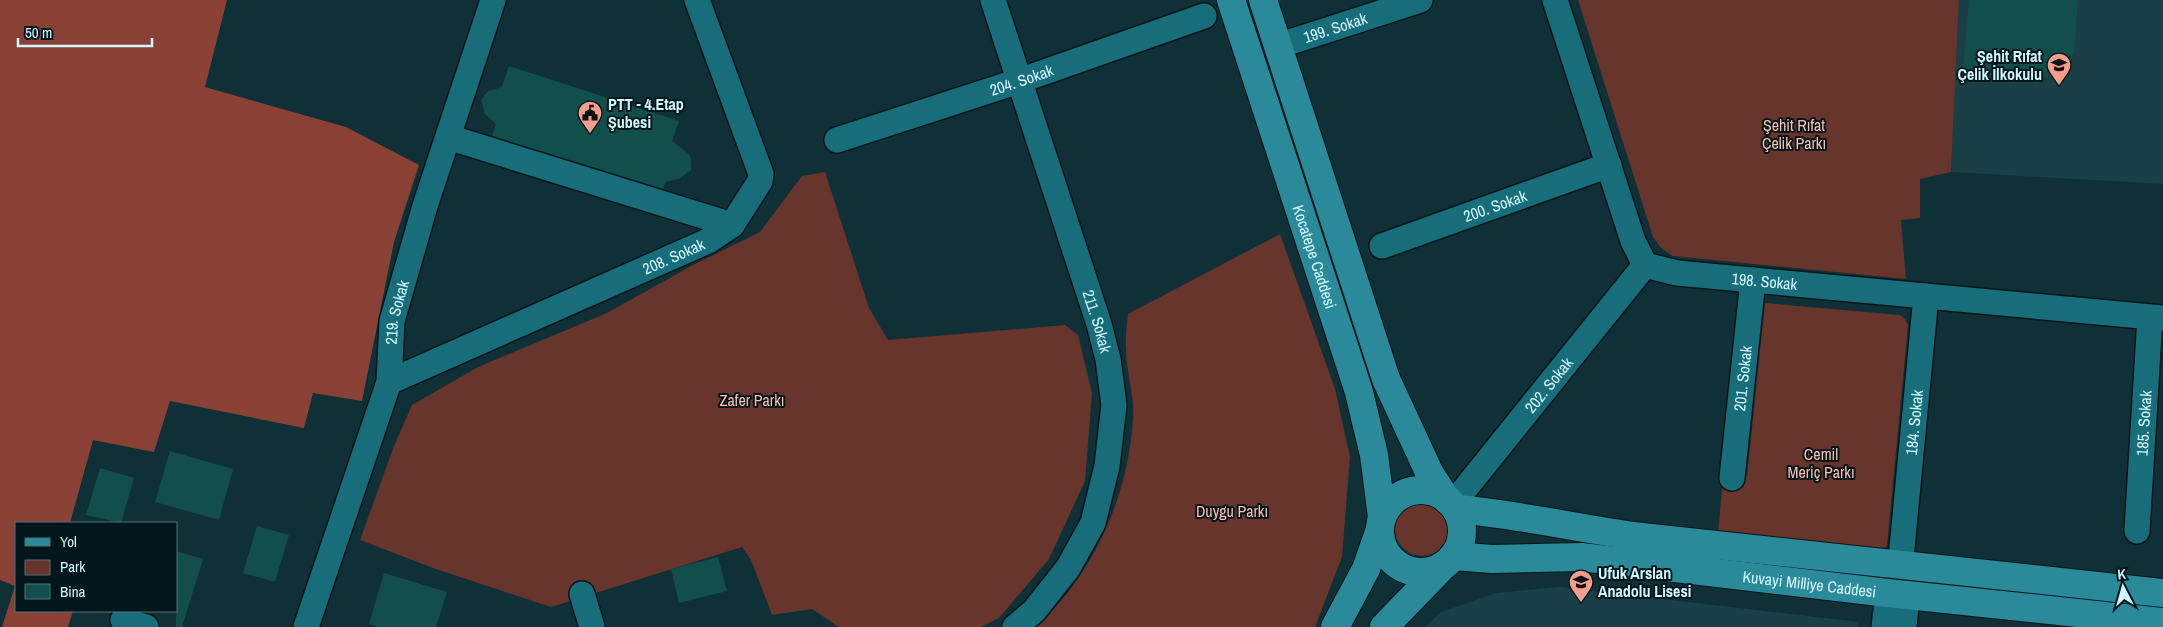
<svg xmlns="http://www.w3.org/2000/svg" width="2163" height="627" viewBox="0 0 2163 627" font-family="'Archivo Narrow',sans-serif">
<rect width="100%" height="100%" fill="#0f3037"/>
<path fill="#1a3f46" d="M 1959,0 L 2163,0 L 2163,184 L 1951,172 Z
M 1559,587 L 1859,622 L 1858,627 L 1425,627 L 1441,612 L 1496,593 Z"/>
<path fill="#67352b" d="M 1578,0 L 1959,0 L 1951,172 L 1920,179 L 1920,218 L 1901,220 L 1906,279 L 1673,256 L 1660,247 L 1653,237 Z
M 825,172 L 869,308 L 888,340 L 1065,325 L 1078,335 L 1092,393 L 1085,481 L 1049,559 L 999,618 L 981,627 L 839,627 L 812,609 L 772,615 L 751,560 L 742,547 L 551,607 L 436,569 L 360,540 L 394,446 L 412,405 L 478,367 L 607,313 L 693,265 L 760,232 L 802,176 Z
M 1280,234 L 1335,389 L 1350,457 L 1342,557 L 1315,627 L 1036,627 C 1093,575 1128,497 1133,420 C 1135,397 1126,372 1126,348 C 1125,337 1127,325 1128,314 Z
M 1765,303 L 1900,315 L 1905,319 L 1908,326 L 1887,545 L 1884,550 L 1877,552 L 1718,534 L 1722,489 L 1747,476 Z
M1395 529a27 27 0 1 1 54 0a27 27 0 1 1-54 0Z"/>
<path fill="#894135" d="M 0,0 L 227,0 L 205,87 L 346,127 L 419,165 L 394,242 L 362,401 L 313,393 L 304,428 L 170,401 L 154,452 L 93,440 L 70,523 L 16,523 L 16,611 L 73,611 L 68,627 L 2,627 L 15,586 L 0,580 Z"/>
<path fill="#124e4c" d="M 1969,0 L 2078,0 L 2074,55 L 2050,53 L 2048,77 L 1963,70 Z
M 509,66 L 679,121 L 672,141 L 689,154 L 691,160 L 691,170 L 679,179 L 666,182 L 663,189 L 492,136 L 496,124 L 485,114 L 481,100 L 488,91 L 502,87 Z
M 170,451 L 233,469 L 219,520 L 155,502 Z
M 100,468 L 134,478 L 121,523 L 86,515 Z
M 257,526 L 289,535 L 275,582 L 243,573 Z
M 176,551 L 203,559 L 182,627 L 176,627 Z
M 718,557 L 727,591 L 679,603 L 671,569 Z
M 384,573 L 447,592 L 436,627 L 378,627 L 369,624 Z"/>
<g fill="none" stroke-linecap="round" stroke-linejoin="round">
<defs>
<g id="minor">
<path id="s1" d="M 993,0 L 1099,324 L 1108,359 L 1114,405 L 1107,466 L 1093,523 L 1068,568 L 1034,611 L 1015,627"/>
<path id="s2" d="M 1555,0 L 1633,241 L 1645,265 L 1677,273 L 2163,318"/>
<path id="s3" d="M 1278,46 L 1420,0"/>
<path d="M 448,137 L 732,225"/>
<path id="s4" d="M 837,140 L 1019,81 L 1204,16"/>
<path id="s5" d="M 1382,246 L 1609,165"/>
<path id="s6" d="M 389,382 L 708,241 L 732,225 L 760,181 L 761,174 L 697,0"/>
<path id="s7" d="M 1732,478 L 1753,280"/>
<path id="s8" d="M 1452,505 L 1645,265"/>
<path id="s9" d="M 2137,531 L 2150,317"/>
<path id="s10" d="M 1902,548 L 1926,296"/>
<path d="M 582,594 L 592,627"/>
<path d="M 123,620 L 146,627"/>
<path id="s11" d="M 306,627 L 389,382 L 392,321 L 425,206 L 493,0"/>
<path d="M 1884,627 L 1888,593"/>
<path d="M 1904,627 L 1907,595"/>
</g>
<g id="major">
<path id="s12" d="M 1231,0 L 1359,392 L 1374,455 L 1382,517"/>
<path d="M 1263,0 L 1386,379 L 1429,472 L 1447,500"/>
<circle cx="1421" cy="531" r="41"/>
<path d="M 1456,509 C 1518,514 1579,529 1642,537 C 1815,557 1989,575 2163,593"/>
<path id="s13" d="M 1453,556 L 1492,559 L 1581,557 L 1888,593 L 2163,622"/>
<path d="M 1335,627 L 1366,569 L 1380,529"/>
<path d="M 1384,627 L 1443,566"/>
</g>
</defs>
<use href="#minor" stroke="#091619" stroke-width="28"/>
<use href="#major" stroke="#091619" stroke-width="30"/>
<use href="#minor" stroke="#186d7b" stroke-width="25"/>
<use href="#major" stroke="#2b8a9a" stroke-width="28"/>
</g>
<defs>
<symbol id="school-pin" viewBox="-11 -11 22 30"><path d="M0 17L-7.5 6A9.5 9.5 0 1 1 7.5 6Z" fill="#f49d8c" stroke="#02171b"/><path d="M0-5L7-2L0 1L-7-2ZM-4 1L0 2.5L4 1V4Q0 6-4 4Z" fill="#111"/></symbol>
<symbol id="civic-pin" viewBox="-11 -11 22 30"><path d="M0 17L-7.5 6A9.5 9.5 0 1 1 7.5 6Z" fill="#f49d8c" stroke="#02171b"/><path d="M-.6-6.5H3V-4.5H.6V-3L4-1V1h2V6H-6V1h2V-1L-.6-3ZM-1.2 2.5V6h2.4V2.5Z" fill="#111"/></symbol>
</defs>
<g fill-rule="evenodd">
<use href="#school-pin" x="2045" y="51" width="28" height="38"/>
<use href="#civic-pin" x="576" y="99" width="28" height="38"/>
<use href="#school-pin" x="1567" y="568" width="28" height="38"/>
</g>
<g text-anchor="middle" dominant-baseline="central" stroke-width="4" stroke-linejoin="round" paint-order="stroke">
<g font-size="16" fill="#d2f7ff" stroke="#02171b">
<text stroke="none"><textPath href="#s3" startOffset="60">199. Sokak</textPath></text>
<text stroke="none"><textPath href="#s4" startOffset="194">204. Sokak</textPath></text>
<text stroke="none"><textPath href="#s5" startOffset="120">200. Sokak</textPath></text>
<text stroke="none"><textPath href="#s6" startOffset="311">208. Sokak</textPath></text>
<text stroke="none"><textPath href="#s12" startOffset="270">Kocatepe Caddesi</textPath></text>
<text stroke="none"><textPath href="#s2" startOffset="401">198. Sokak</textPath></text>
<text stroke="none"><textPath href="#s11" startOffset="329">219. Sokak</textPath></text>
<text stroke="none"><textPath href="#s1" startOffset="338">211. Sokak</textPath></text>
<text stroke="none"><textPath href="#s7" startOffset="100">201. Sokak</textPath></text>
<text stroke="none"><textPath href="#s8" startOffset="154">202. Sokak</textPath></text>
<text stroke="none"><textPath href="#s10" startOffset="126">184. Sokak</textPath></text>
<text stroke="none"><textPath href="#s9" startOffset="108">185. Sokak</textPath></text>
<text stroke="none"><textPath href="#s13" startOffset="358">Kuvayi Milliye Caddesi</textPath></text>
</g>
<g font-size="16" font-weight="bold" fill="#d2f7ff" stroke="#02171b" text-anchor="start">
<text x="2042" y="56" text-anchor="end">Şehit Rıfat<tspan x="2042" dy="18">Çelik İlkokulu</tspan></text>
<text x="608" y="104">PTT - 4.Etap<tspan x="608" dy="18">Şubesi</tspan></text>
<text x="1598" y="573">Ufuk Arslan<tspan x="1598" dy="18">Anadolu Lisesi</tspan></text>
</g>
<g font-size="16" fill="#febdb0" stroke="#02171b">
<text x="1794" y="125">Şehit Rıfat<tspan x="1794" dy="18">Çelik Parkı</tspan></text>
<text x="752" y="400">Zafer Parkı</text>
<text x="1821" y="454">Cemil<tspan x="1821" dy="18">Meriç Parkı</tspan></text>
<text x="1232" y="511">Duygu Parkı</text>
</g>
</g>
<rect x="15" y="522" width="162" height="90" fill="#02171b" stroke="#557176"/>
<rect x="25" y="538" width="25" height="8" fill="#2b8a9a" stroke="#557176"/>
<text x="60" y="547" font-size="15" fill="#d2f7ff">Yol</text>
<rect x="25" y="560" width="25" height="15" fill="#67352b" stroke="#557176"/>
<text x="60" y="572" font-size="15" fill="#d2f7ff">Park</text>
<rect x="25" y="584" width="25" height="15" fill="#124e4c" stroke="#557176"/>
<text x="60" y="597" font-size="15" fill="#d2f7ff">Bina</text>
<g transform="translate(2123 587) rotate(354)" stroke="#02171b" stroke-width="4" paint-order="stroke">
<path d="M0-4L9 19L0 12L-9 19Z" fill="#d2f7ff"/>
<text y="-8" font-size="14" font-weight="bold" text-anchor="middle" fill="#d2f7ff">K</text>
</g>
<path d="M18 38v8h134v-8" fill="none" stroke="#d2f7ff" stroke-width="2.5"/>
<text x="25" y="38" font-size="15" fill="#d2f7ff" stroke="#02171b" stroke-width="4" paint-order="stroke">50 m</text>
</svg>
